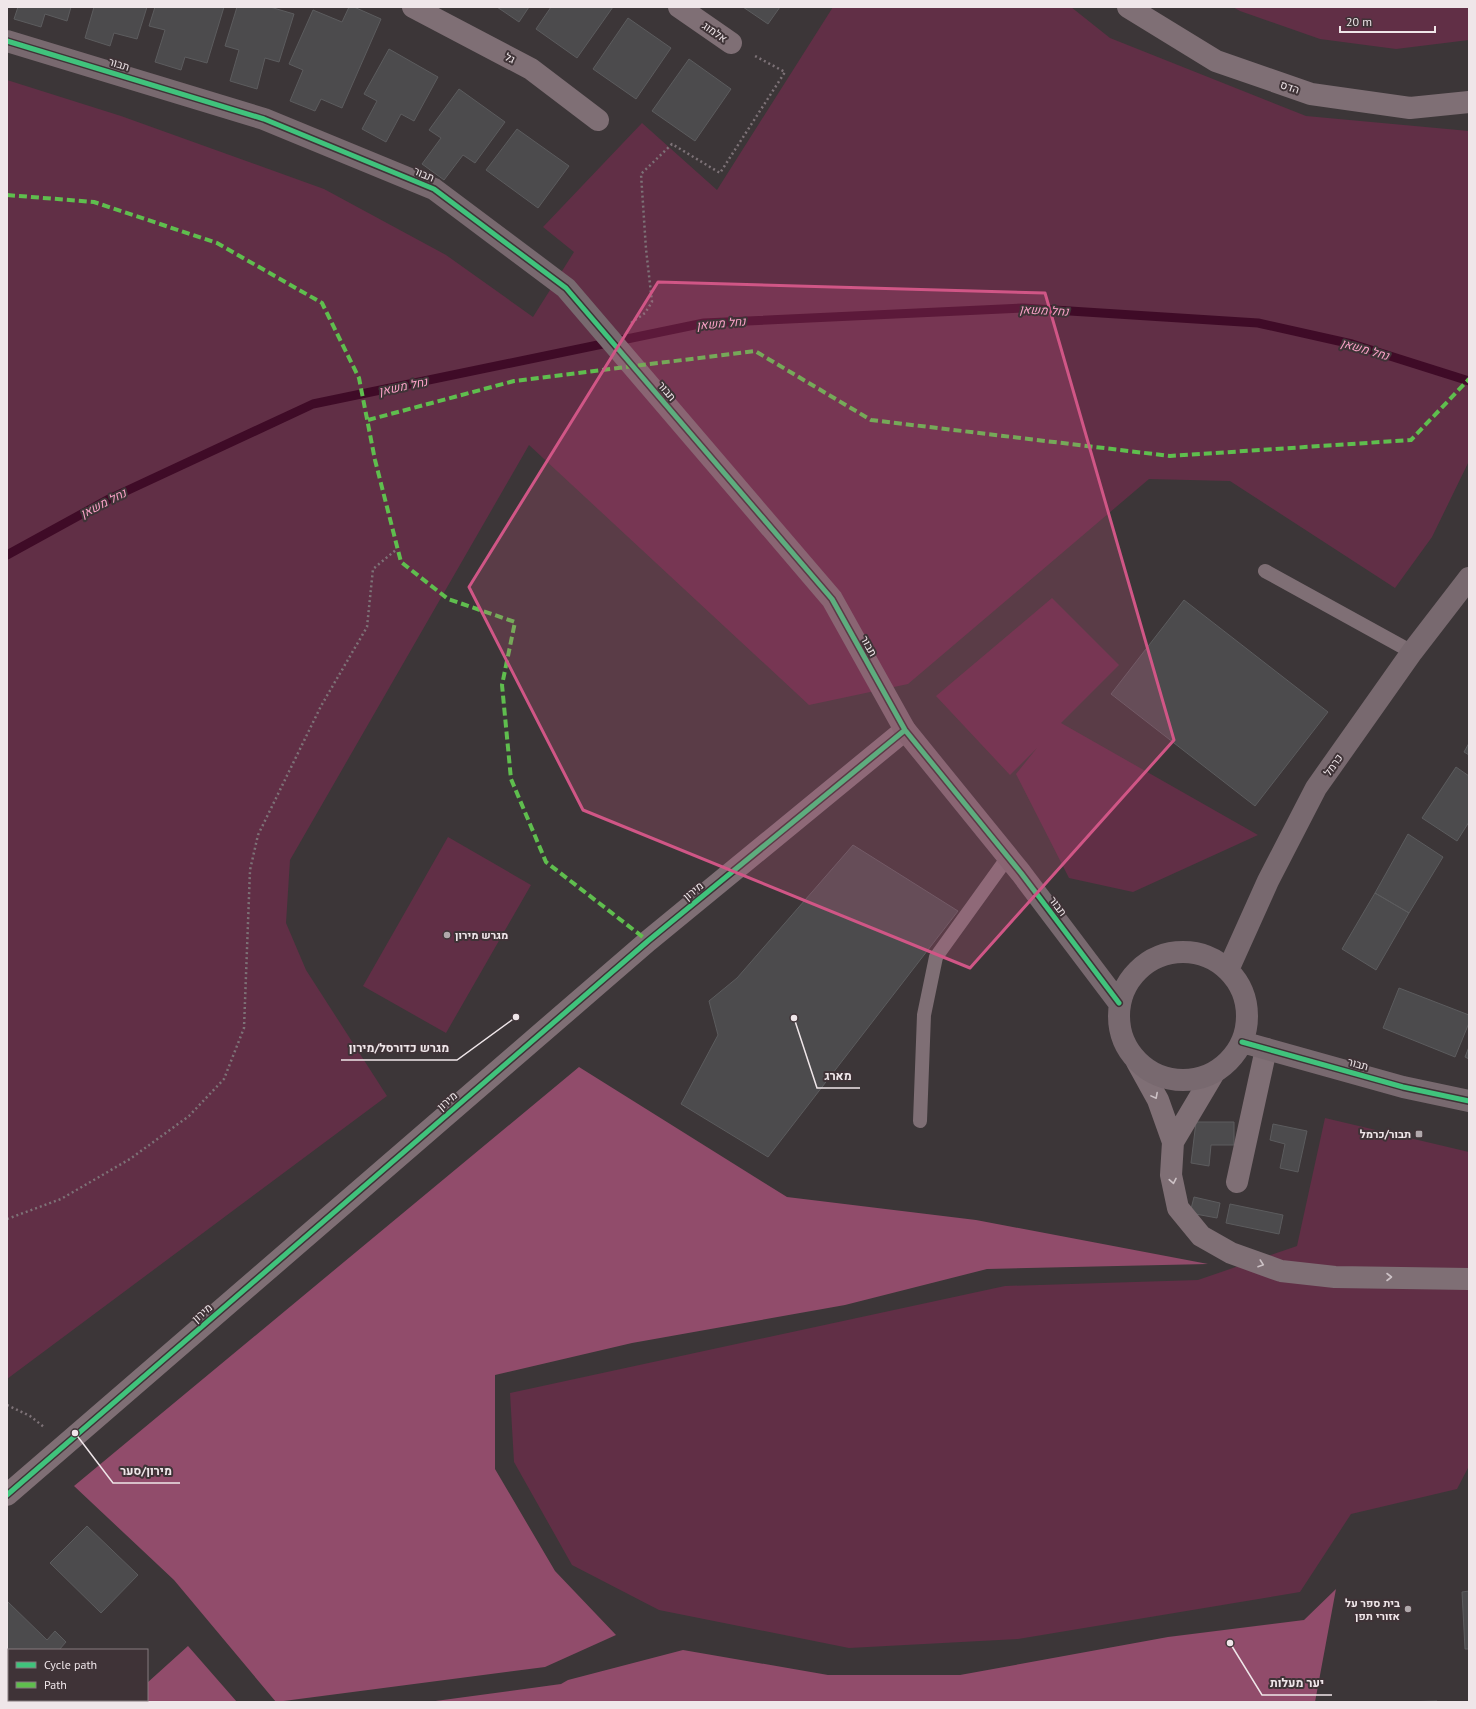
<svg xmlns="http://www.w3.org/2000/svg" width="1476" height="1709" viewBox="0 0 1476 1709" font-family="'PT Sans',Heebo,sans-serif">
<rect width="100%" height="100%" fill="#3c3638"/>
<path fill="#612f46" d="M 833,7 L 1071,7 L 1110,38 L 1306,116 L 1469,131 L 1469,461 L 1432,537 L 1395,588 L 1230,481 L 1149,479 L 908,684 L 809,705 L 529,445 L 290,860 L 286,923 L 306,970 L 387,1096 L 7,1379 L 7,80 L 121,116 L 324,189 L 446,255 L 533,317 L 574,252 L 543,227 L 642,123 L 717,190 Z
M 1233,7 L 1469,7 L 1469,40 L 1396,49 L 1320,39 L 1240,11 Z
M 1052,598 L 1119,665 L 1061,723 L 1258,835 L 1133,892 L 1069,878 L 1016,774 L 1037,748 L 1010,775 L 936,696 Z
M 448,837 L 531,885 L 446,1033 L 363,986 Z
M 1325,1118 L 1469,1152 L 1469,1466 L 1457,1489 L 1351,1514 L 1300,1592 L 1018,1639 L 849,1648 L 659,1610 L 572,1565 L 514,1462 L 510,1393 L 1005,1286 L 1198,1280 L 1297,1246 Z"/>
<path fill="#914c6b" d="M 579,1067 L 787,1197 L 976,1220 L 1208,1264 L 987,1269 L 845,1305 L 632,1343 L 495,1375 L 495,1469 L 555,1571 L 616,1635 L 545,1667 L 276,1702 L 174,1580 L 74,1486 Z
M 1336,1589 L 1315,1702 L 428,1702 L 561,1684 L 568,1680 L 683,1650 L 828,1675 L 960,1675 L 1168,1637 L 1304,1620 Z
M 188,1646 L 237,1702 L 126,1702 L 128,1700 L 147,1700 L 147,1683 Z"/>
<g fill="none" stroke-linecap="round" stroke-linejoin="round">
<path stroke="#3f0b27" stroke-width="9" d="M 7,555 L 109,499 L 313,404 L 704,323 L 1023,308 L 1258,323 L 1352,344 L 1469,381"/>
</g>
<path fill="#4c4b4d" stroke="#5c5c5e" d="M 18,7 L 71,7 L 67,21 L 45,14 L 41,27 L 14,19 Z
M 94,7 L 147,7 L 137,39 L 114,33 L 110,46 L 85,38 Z
M 155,7 L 224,7 L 207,63 L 185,57 L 181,70 L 155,62 L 165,30 L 149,26 Z
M 237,7 L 270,7 L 294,14 L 279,62 L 265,58 L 257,89 L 230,81 L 239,50 L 225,46 Z
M 349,7 L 354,7 L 381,19 L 342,108 L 321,99 L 315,111 L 290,101 L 303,70 L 289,64 L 313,10 L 342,22 Z
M 497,7 L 529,7 L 519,22 Z
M 551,7 L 613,7 L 577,58 L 536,29 Z
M 743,7 L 780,7 L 768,24 Z
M 628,18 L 671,48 L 636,99 L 593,69 Z
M 389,49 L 438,77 L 414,121 L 401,114 L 386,142 L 362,129 L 377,101 L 364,94 Z
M 689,59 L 731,89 L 695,141 L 652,111 Z
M 459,89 L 505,122 L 475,163 L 463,155 L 444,180 L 422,164 L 441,138 L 429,130 Z
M 517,129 L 569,166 L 538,208 L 486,170 Z
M 1184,600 L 1328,712 L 1255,806 L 1111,694 Z
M 1469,743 L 1469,755 L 1464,752 Z
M 1456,767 L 1469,776 L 1469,822 L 1457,841 L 1422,818 Z
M 1408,834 L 1443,857 L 1409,913 L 1375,893 Z
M 853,845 L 958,911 L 768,1157 L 681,1104 L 718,1035 L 709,1001 L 737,978 Z
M 1375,893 L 1409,913 L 1376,970 L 1342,949 Z
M 1399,988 L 1469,1015 L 1469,1023 L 1455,1057 L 1383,1028 Z
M 1469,1047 L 1469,1059 L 1465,1057 Z
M 1196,1122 L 1234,1122 L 1234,1145 L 1211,1145 L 1209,1166 L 1191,1163 Z
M 1273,1124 L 1307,1131 L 1298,1172 L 1280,1168 L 1285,1144 L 1270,1140 Z
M 1194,1197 L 1220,1203 L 1217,1218 L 1190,1213 Z
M 1230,1204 L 1283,1215 L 1279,1234 L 1226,1223 Z
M 87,1526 L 138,1575 L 101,1613 L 50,1563 Z
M 1469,1591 L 1469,1649 L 1465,1649 L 1462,1592 Z
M 7,1601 L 47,1640 L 55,1631 L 66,1642 L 59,1650 L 9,1650 L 9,1658 L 7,1656 Z
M 1437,1701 L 1437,1702 L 1401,1702 Z"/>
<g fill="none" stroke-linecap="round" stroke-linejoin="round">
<path stroke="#7d7277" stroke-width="2.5" stroke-dasharray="2 3" stroke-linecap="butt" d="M 631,323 L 645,313 L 652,302 L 646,249 L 641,174 L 672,144 L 720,173 L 785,72 L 755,56
M 7,1219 L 61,1199 L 130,1159 L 189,1116 L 224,1079 L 244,1028 L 250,870 L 258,835 L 321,706 L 367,627 L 373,569 L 397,549
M 7,1405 L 30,1416 L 44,1427"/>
<path stroke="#7f6f75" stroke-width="14" d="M 1265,571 L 1412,652
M 920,1121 L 924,1015 L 936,957 L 1008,857"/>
<path stroke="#7f6f75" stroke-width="22" d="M 413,7 L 531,69 L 598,120
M 679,7 L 731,43
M 1128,7 L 1216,61 L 1311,94 L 1410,108 L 1469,102
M 1137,1062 L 1158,1100 L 1173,1142 L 1171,1175 L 1178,1208 L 1201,1236 L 1231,1253 L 1281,1271 L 1335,1277 L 1469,1279
M 1173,1142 L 1214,1073
M 1237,1182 L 1266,1049
M 7,1495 L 648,941 L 905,730"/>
<path stroke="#78696f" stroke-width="22" d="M 7,41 L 264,119 L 434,189 L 566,288 L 832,599 L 905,730 L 1021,873 L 1119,1003
M1119 1016a64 64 0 1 1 128 0a64 64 0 1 1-128 0Z
M 1228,970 L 1268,881 L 1316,788 L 1412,652 L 1469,578
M 1242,1042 L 1403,1087 L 1469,1101"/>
<path stroke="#5fbe4e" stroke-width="4" stroke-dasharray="8 4" stroke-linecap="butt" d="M 7,195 L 94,202 L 217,243 L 322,303 L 359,378 L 375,460 L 401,562 L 448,599 L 515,622 L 502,685 L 511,779 L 546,862 L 648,941
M 368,420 L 514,381 L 755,351 L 871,420 L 1170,456 L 1411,440 L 1469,379"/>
<defs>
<path id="cycleway" d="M 7,41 L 264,119 L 434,189 L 566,288 L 832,599 L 905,730 L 1021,873 L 1119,1003
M 1242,1042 L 1403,1087 L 1469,1101
M 7,1495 L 648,941 L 905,730"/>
</defs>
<use href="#cycleway" stroke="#3f3337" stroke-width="8"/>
<use href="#cycleway" stroke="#40c37c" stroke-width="5"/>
</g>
<defs><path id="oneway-chevron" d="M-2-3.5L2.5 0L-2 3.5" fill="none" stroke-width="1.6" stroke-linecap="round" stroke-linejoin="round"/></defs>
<g stroke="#cdc2c6">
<use href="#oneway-chevron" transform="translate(1155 1096) rotate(62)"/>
<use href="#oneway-chevron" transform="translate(1173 1181) rotate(79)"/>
<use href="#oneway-chevron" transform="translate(1261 1264) rotate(19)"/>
<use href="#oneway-chevron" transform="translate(1389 1277)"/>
</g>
<path fill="#d05686" fill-opacity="0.2" stroke="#d05686" stroke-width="3" stroke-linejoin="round" d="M 658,282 L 1045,293 L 1174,740 L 970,968 L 583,810 L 469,587 Z"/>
<g fill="#b0a8ab" stroke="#3f3337" stroke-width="1.5">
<circle cx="447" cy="935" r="4"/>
<rect x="1415" y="1130" width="8" height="8" rx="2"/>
<circle cx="1408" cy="1609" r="4"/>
</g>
<g text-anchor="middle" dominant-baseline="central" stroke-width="4" stroke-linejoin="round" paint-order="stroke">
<g font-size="11" fill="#efe6e9" stroke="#3f3337">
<text transform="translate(715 32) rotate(35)">אלמוג</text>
<text transform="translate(510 58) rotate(28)">גל</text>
<text transform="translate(119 64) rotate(17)">תבור</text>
<text transform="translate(1290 87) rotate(19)">הדס</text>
<text transform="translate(424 174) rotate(23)">תבור</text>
<text transform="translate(667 391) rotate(50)">תבור</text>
<text transform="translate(869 646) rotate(61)">תבור</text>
<text transform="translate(1333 765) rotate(-55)">כרמל</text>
<text transform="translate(693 891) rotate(-39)">מירון</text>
<text transform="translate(1058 906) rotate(53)">תבור</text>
<text transform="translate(1358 1064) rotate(15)">תבור</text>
<text transform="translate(447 1101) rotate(-41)">מירון</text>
<text transform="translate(202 1313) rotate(-41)">מירון</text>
</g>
<g font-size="11" font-weight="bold" fill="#efe6e9" stroke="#3f3337" text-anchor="end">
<text x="455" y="935" text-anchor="start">מגרש מירון</text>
<text x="1411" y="1134">תבור/כרמל</text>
<text x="1400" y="1603">בית ספר על<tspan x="1400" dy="13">אזורי תפן</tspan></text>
</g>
<g font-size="12" font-style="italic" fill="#faa2c7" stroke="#3f3337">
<text transform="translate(1044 310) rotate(3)">נחל משאן</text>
<text transform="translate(721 323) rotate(-5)">נחל משאן</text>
<text transform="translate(1365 349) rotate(16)">נחל משאן</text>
<text transform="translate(403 386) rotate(-12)">נחל משאן</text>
<text transform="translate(103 503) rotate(-27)">נחל משאן</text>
</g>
</g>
<path fill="none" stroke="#efe6e9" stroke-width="1.5" d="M516 1017L457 1060H341M794 1018L817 1088H860M75 1433L113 1483H180M1230 1643L1262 1695H1332"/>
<g fill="#efe6e9" stroke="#3f3337" stroke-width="1.5">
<circle cx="516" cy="1017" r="4"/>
<circle cx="794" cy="1018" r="4"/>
<circle cx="75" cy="1433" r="4"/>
<circle cx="1230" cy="1643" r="4"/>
</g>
<g font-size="12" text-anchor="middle" font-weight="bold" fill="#efe6e9" stroke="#3f3337" stroke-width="4" stroke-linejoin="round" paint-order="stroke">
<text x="399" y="1052">מגרש כדורסל/מירון</text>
<text x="838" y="1080">מארג</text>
<text x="146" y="1475">מירון/סער</text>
<text x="1297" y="1687">יער מעלות</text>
</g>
<rect width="1476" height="1709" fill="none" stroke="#efe6e9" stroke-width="16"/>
<rect x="8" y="1649" width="140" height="52" fill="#3f3337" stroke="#857b7e"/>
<rect x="16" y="1662" width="20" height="6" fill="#40c37c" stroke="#857b7e"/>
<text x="44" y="1669" font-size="12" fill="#efe6e9">Cycle path</text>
<rect x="16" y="1682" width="20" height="6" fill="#5fbe4e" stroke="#857b7e"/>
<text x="44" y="1689" font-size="12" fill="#efe6e9">Path</text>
<path d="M1340 26v6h95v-6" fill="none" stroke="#efe6e9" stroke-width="2"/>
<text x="1346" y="26" font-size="12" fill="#efe6e9" stroke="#3f3337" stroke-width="3" paint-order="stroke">20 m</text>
</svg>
